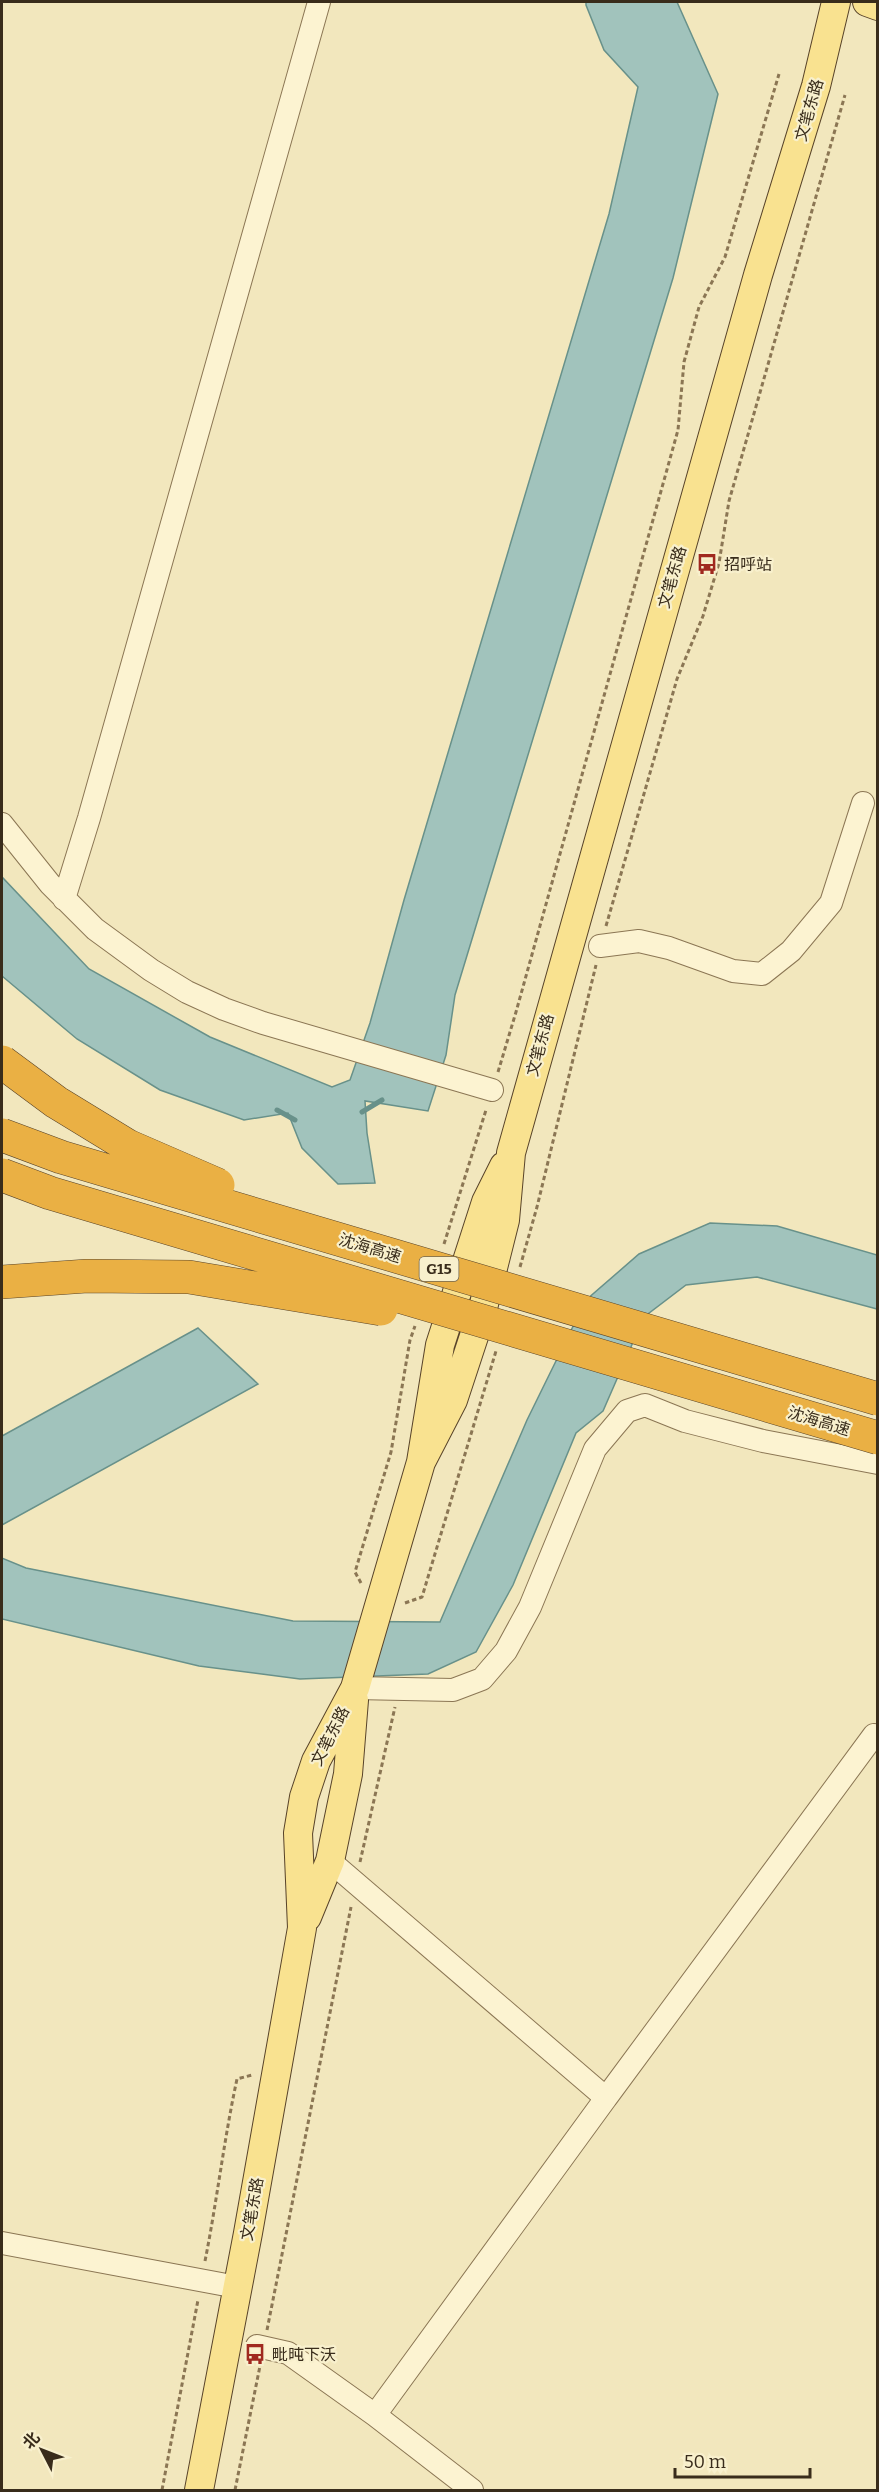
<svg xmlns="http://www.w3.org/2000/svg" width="879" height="2492" viewBox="0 0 879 2492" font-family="Bitter,'Noto Sans SC',serif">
<rect width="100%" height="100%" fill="#f2e7bd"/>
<path fill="#a1c3bc" stroke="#68918a" stroke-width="1.5" d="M 586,2 L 677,2 L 718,94 L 673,278 L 455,995 L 446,1055 L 428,1111 L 365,1101 L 367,1133 L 375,1183 L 338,1184 L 302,1148 L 288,1113 L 244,1120 L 160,1090 L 77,1039 L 2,976 L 2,877 L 89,969 L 210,1037 L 332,1087 L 350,1080 L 370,1023 L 404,900 L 609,214 L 638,87 L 604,50 L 586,5 Z
M 710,1223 L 777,1226 L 877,1255 L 877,1309 L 757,1277 L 686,1285 L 644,1317 L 603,1411 L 576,1433 L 513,1585 L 476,1652 L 428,1674 L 300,1679 L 199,1666 L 2,1619 L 2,1558 L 26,1568 L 293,1621 L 440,1622 L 527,1420 L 586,1300 L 639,1254 Z
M 198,1328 L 258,1384 L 2,1525 L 2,1436 Z"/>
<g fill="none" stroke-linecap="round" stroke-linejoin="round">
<path stroke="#68918a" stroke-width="5" d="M 277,1110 L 295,1120
M 362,1112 L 382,1100"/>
<defs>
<path id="minor" d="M 2,824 L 50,884 L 95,929 L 151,970 L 187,992 L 224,1009 L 263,1023 L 492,1090
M 64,899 L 89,818 L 319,2
M 600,946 L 639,941 L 669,948 L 733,971 L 762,974 L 791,951 L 831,903 L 863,803
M 355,1688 L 453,1690 L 482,1679 L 506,1651 L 530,1607 L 595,1449 L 627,1411 L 645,1405 L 685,1421 L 763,1441 L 878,1463
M 330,1861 L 606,2098 L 874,1735
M 2,2243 L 237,2287
M 257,2346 L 288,2353 L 375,2415 L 472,2490
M 375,2415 L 606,2098"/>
<path id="major" d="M 867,2 L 878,6
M 421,1462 L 453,1400 L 482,1312 L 505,1220 L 511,1153 L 758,275 L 816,86 L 836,2
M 307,1917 L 330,1861 L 348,1774 L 354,1700
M 199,2490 L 248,2233 L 302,1928 L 298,1833 L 304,1797 L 316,1761 L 355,1688 L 421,1462 L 440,1345 L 486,1202 L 504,1166"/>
</defs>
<use href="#minor" stroke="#8b7654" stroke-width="24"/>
<use href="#major" stroke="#584329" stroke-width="30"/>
<path stroke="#8b7654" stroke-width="3" stroke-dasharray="4.5 3" stroke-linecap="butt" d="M 606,926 L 677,679 L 703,616 L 719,563 L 729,501 L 845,95
M 498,1072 L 516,1012 L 678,430 L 684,362 L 699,307 L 725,257 L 779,74
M 444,1244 L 486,1110
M 520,1267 L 537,1207 L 596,965
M 361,1583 L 355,1572 L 391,1452 L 410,1340 L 415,1326
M 405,1603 L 422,1597 L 496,1351
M 360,1862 L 395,1707
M 205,2261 C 217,2201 224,2139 237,2079 L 252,2075
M 267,2330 L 351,1907
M 162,2490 L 198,2300
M 235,2490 L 260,2366"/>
<use href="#minor" stroke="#fcf3d1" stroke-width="22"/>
<use href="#major" stroke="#f9e290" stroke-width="28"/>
<defs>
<path id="highway-bridge" d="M 2,1062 L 56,1102 L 128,1146 L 218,1185
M 2,1135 L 61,1157 L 878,1399
M 2,1175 L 50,1193 L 878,1438
M 2,1282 L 87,1276 L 189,1277 L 381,1309"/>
</defs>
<use href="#highway-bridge" stroke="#584329" stroke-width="34" stroke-linecap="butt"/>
<use href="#highway-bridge" stroke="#eab044" stroke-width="33"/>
</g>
<defs>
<symbol id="bus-bare" viewBox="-9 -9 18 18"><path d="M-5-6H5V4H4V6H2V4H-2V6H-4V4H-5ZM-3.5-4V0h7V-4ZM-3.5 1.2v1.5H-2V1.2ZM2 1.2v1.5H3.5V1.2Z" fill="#a0291f" stroke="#f8f0cd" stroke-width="2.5" paint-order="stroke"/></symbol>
</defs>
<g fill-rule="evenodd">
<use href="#bus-bare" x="692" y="549" width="30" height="30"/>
<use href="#bus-bare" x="240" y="2339" width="30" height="30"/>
</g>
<g text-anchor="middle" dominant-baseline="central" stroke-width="4.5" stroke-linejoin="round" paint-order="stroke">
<rect fill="#f8f0cd" stroke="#726750" stroke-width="1.5" x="419.5" y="1257" width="39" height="24" rx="4.5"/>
<g font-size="15" font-weight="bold" fill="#392c1b">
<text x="439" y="1269">G15</text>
</g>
<g font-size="16" fill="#392c1b" stroke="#f8f0cd">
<text transform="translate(809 110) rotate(-74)">文笔东路</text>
<text transform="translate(672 577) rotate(-74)">文笔东路</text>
<text transform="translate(540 1045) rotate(-75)">文笔东路</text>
<text transform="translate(370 1248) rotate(17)">沈海高速</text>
<text transform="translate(819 1421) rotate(17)">沈海高速</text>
<text transform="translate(330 1736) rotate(-63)">文笔东路</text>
<text transform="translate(252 2209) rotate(-80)">文笔东路</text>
</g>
<g font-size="16" fill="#392c1b" stroke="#f8f0cd" text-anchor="start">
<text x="724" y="564">招呼站</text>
<text x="272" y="2354">毗旽下沃</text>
</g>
</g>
<rect width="879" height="2492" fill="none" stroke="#392c1b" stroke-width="6"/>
<g transform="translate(42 2450) rotate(312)" stroke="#f8f0cd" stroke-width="4.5" paint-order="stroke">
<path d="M0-4.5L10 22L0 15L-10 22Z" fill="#392c1b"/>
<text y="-9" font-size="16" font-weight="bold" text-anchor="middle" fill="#392c1b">北</text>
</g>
<path d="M675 2468v9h135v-9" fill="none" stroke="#392c1b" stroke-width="3"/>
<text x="684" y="2468" font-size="18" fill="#392c1b" stroke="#f8f0cd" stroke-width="4.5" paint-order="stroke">50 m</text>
</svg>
